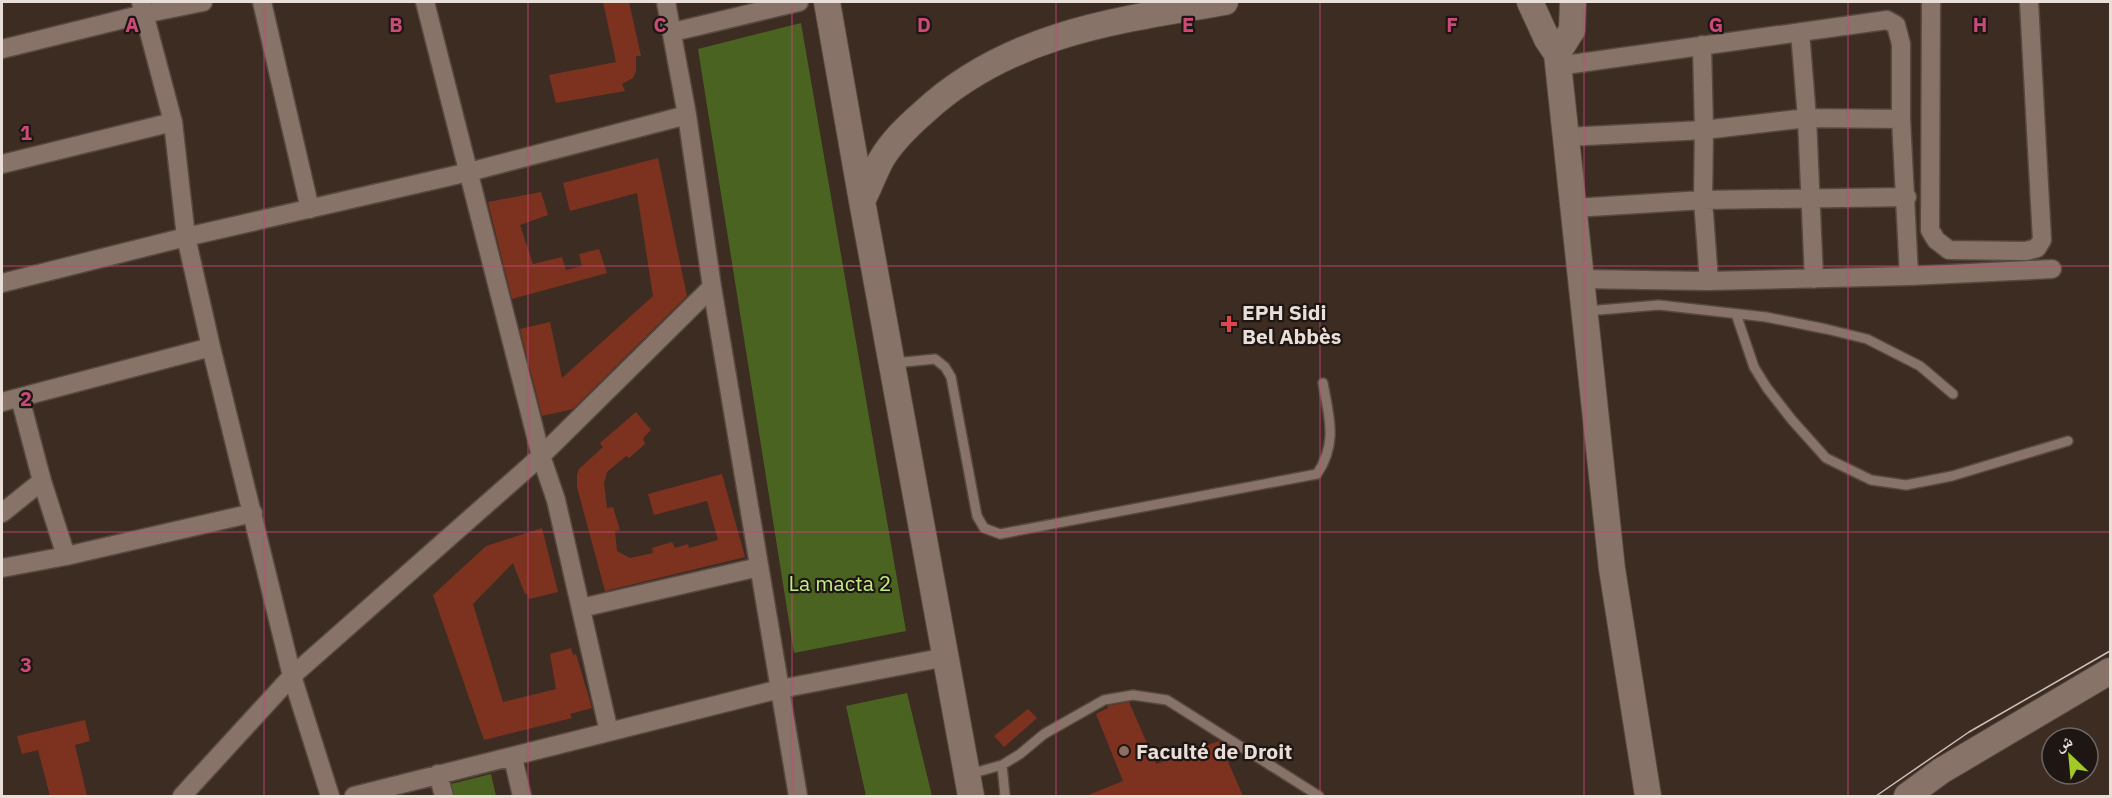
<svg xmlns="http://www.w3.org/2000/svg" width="2112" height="798" viewBox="0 0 2112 798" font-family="'IBM Plex Sans','Noto Naskh Arabic',sans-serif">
<rect width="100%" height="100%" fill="#3d2c22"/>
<path fill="#4a6321" d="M 801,23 L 906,631 L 794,653 L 698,49 Z
M 907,693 L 932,796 L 866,796 L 846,706 Z
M 491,774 L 496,796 L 454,796 L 451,784 Z"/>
<path fill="#7d3220" d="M 603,2 L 629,2 L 641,56 L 636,56 L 636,71 L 633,78 L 622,84 L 625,91 L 556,103 L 549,75 L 616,62 Z
M 658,158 L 687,296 L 573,409 L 542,416 L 520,329 L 550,322 L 562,378 L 653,296 L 637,193 L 570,211 L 563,183 Z
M 541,192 L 548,215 L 520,225 L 533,264 L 562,257 L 566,270 L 582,266 L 579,254 L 599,249 L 607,273 L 512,299 L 488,202 Z
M 636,412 L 651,430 L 643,438 L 645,444 L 629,458 L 626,456 L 607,472 L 604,483 L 607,508 L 613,507 L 620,530 L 615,531 L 617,551 L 630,558 L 653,553 L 652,548 L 672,542 L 675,548 L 688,544 L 689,548 L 718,540 L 707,501 L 654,515 L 648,494 L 722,474 L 745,557 L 605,591 L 577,487 L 577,474 L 579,469 L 603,447 L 600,443 Z
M 542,528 L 558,592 L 529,599 L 527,593 L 525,594 L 513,563 L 473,604 L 503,702 L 556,689 L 550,654 L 571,648 L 573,655 L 576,654 L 592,708 L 570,714 L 572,718 L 484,740 L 433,595 L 486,546 Z
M 1129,702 L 1156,764 L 1219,741 L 1243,796 L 1086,796 L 1123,781 L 1096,714 L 1108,708 L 1107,706 Z
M 1028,709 L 1037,718 L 1004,747 L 994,736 Z
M 85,720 L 90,741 L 75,745 L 87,796 L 50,796 L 38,750 L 22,754 L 17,736 Z"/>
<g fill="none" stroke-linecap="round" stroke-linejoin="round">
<defs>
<path id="service" d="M 1586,311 L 1659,305 L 1766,317 L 1826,329 L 1867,339 L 1920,366 L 1953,394
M 1736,314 L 1754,367 L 1767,388 L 1792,420 L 1826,458 L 1871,480 L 1906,485 L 1952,476 L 2068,441
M 894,363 L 935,359 L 945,367 L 951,377 L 977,516 L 984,528 L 1000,534 L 1317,474 C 1338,443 1329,417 1323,383
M 1002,765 L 1005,796
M 970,774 L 1002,765 L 1020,754 L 1044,734 L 1104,700 L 1133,695 L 1167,700 L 1319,796"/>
<path id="minor" d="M 141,2 L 173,122 L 186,237 L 211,347 L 292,676 L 330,796
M 262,2 L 310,209
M 425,2 L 541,456
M 1931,2 L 1930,230 L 1936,240 L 1949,250 L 2026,251 L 2037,248 L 2042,240 L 2029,2
M 673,32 L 799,2
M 1800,32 L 1807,118 L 1814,279
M 2,49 L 144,14 L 203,2
M 1558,66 L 1887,20 L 1896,25 L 1901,44 L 1901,119 L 1909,276 L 1709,281 L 1580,279
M 1566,137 L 1704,130 L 1702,45
M 2,164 L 173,122
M 1574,208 L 1703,200 L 1907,197
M 1909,276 L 2052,269
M 1709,281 L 1703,200 L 1704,130 L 1807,118 L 1901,119
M 2,283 L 186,237 L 469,172 L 687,115 L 666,2
M 712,287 L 798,796
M 20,398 L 42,481 L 66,556
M 2,402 L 211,347
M 541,456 L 712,287 L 687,115
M 2,513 L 42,481
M 2,568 L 66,556 L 253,513
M 581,608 L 759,567
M 513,758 L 522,796
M 438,774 L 444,796
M 182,796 L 292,676 L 541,456 L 556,500 L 609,732
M 354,796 L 780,689 L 946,657"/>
<path id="secondary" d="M 827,2 L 862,201
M 1530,2 L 1547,39 L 1557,54 L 1612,569 L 1648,796
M 1557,54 L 1572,30 L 1573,2
M 971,796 L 862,201 C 869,188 874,173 881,160 C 892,141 908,126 924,112 C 1008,34 1117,20 1225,2
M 1907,796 L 1941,771 L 2110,671"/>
</defs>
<use href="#service" stroke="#574940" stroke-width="12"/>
<use href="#minor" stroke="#574940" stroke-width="21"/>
<use href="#secondary" stroke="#574940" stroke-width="28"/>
<use href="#service" stroke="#877368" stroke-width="9"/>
<use href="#minor" stroke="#877368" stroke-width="18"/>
<use href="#secondary" stroke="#877368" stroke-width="26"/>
<path stroke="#cdc1ba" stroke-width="1.5" d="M 1876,796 L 1969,732 L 2110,651"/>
</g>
<path fill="none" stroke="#cc4a7a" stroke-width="1.5" stroke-opacity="0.55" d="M 264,2 L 264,796M 528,2 L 528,796M 792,2 L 792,796M 1056,2 L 1056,796M 1320,2 L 1320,796M 1584,2 L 1584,796M 1848,2 L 1848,796M 2,266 L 2110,266M 2,532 L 2110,532"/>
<path fill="#e0444e" stroke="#1e1612" stroke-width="2" d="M1226 315h6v6h6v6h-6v6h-6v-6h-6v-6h6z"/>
<circle fill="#8d6e63" stroke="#1e1612" stroke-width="2" cx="1124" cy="751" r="6"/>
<g text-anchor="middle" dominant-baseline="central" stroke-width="4.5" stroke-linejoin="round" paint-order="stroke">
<g font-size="21" font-weight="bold" fill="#eadfd8" stroke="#1e1612" text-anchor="start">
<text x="1242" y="312">EPH Sidi<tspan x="1242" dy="24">Bel Abbès</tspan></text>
<text x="1136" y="751">Faculté de Droit</text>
</g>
<g font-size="21" fill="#c2ec84" stroke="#1e1612">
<text x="840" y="583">La macta 2</text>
</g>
</g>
<g font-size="20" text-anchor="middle" font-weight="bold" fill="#cc4a7a" stroke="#1e1612" stroke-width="4.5" stroke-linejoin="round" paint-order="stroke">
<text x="132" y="32">A</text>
<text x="396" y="32">B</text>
<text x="660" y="32">C</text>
<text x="924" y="32">D</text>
<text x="1188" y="32">E</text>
<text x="1452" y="32">F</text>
<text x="1716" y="32">G</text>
<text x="1980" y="32">H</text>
<text x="26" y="140">1</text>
<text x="26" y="406">2</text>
<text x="26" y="672">3</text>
</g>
<rect width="2112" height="798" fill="none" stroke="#eadfd8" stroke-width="6"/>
<g transform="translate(2070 756) rotate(334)"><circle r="28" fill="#1e1612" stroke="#706661" stroke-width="1.5"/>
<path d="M0-4.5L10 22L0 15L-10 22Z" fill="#a3c927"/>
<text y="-9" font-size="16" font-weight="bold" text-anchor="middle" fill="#eadfd8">ش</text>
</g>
</svg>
